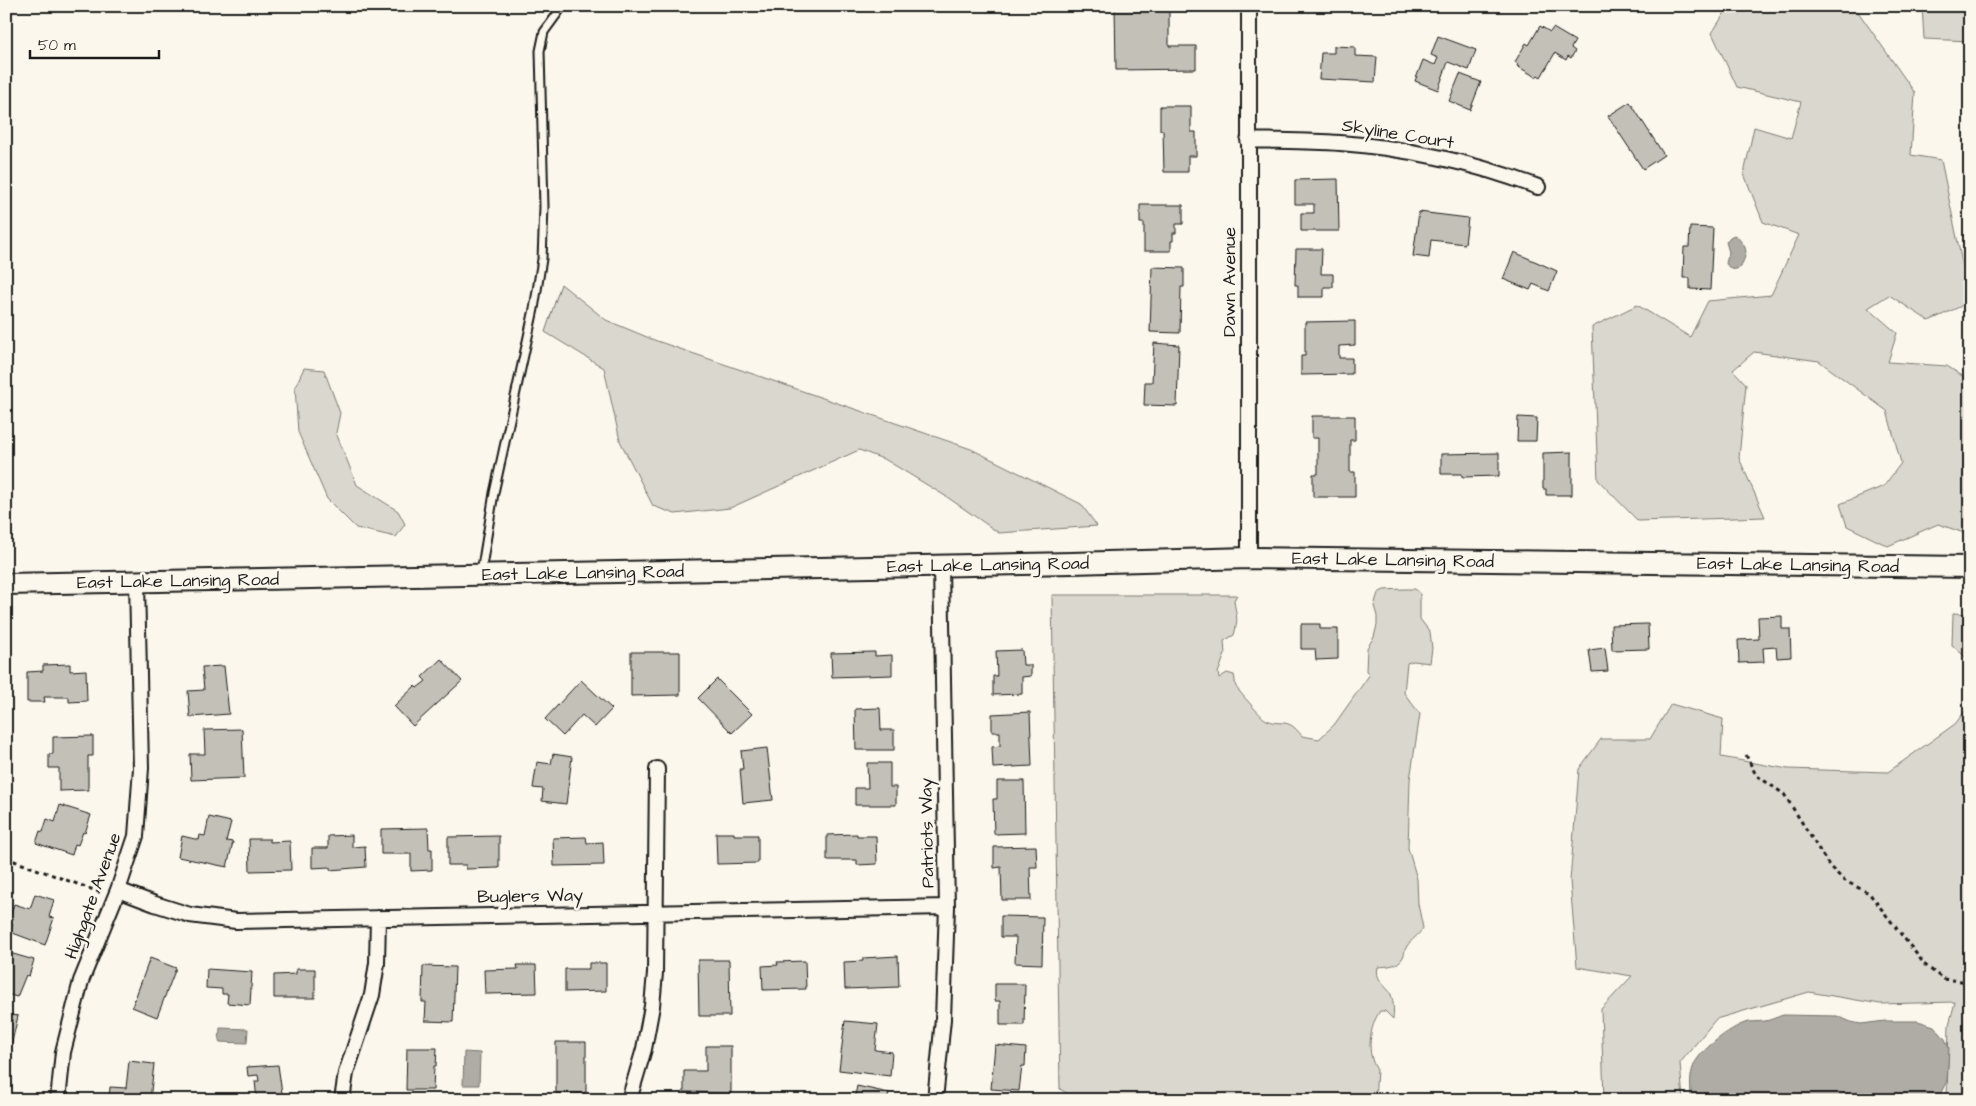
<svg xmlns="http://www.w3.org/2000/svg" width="1976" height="1106" viewBox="0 0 1976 1106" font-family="'Architects Daughter',sans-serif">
<rect width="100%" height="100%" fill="#fbf7ec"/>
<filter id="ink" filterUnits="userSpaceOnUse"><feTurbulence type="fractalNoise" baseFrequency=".02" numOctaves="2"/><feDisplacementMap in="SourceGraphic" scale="10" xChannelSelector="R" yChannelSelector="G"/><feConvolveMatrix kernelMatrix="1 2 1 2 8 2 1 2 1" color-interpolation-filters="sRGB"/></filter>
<g filter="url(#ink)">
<path fill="#dad7ce" stroke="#7b7a75" d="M 1729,6 L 1854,6 L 1915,93 L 1911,155 L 1941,160 L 1970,302 L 1929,321 L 1889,295 L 1868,308 L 1897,333 L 1888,362 L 1947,366 L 1970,381 L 1970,535 L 1938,524 L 1888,546 L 1847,526 L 1840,504 L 1884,486 L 1901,463 L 1887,411 L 1819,361 L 1754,352 L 1733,370 L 1746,384 L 1739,458 L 1765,517 L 1638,521 L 1598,480 L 1592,327 L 1637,305 L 1690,337 L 1708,301 L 1771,295 L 1799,235 L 1763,222 L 1744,174 L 1754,127 L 1791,138 L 1801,102 L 1737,87 L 1712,33 Z
M 1922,6 L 1970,6 L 1970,41 L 1924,39 Z
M 561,284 L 606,320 L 654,340 L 971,449 L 1081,504 L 1097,526 L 999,533 L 947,497 L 886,460 L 859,450 L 730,508 L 675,514 L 653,506 L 620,441 L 604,368 L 545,332 Z
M 304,368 L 324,370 L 340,413 L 336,433 L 357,485 L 398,511 L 405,524 L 396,537 L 356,528 L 327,499 L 298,432 L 295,387 Z
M 1404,589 L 1415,589 L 1420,593 L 1420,619 L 1430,632 L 1432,648 L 1430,663 L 1413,661 L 1407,663 L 1404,693 L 1420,714 L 1410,780 L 1408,848 L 1417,879 L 1418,904 L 1423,928 C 1418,936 1412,939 1407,946 C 1404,950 1405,954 1403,957 C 1398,967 1387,966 1378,967 C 1375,978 1383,984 1389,991 C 1394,998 1394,1011 1393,1019 L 1385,1011 L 1380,1011 C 1369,1027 1366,1054 1377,1070 L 1375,1100 L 1078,1100 L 1060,1089 L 1052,595 L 1237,595 L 1234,600 C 1236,617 1239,617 1234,635 L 1224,641 L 1225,654 L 1218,673 L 1219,678 L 1227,673 L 1234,675 C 1235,678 1235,684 1236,687 C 1238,690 1262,718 1265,719 C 1282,728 1286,715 1302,736 L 1319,739 L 1334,725 L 1370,674 L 1366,671 L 1367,648 L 1374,637 L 1377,625 L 1377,616 L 1374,606 L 1378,593 L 1384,590 Z
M 1953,613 L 1970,614 L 1970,661 L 1952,645 Z
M 1671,704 L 1723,719 L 1721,757 L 1788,769 L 1888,772 L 1955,724 L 1970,705 L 1970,1100 L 1948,1100 L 1947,1096 L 1949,1025 L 1955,1002 L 1880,1004 L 1809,992 L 1716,1019 L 1680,1063 L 1683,1100 L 1604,1100 L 1601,1009 L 1632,976 L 1577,967 L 1570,881 L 1579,769 L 1601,739 L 1650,739 Z"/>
<path fill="#afaca5" stroke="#74726e" d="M 1734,235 C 1739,237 1739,240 1743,244 C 1749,252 1744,258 1741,267 C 1734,271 1729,270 1726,263 L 1729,252 L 1726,242 L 1730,237 Z
M 1783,1015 L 1837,1016 L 1851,1022 L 1861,1024 L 1885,1021 L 1918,1021 L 1934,1026 L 1945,1039 L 1949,1048 L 1947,1081 L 1937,1100 L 1691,1100 C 1691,1088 1689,1076 1694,1065 C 1699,1051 1731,1027 1745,1023 C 1751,1021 1758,1022 1765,1021 C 1771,1020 1777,1017 1783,1015 Z
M 220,1028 L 248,1029 L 247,1043 L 219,1042 Z
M 464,1052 L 480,1053 L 479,1085 L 463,1085 Z"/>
<path fill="#c3c0b8" stroke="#1c1c1c" d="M 1115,6 L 1169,6 L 1169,46 L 1196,46 L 1196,69 L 1116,70 Z
M 1540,26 L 1550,32 L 1553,28 L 1575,41 L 1571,48 L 1575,51 L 1571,58 L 1568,56 L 1566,60 L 1555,53 L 1541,77 L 1538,75 L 1536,77 L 1517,66 L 1518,64 L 1515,62 L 1526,43 L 1529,45 Z
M 1438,36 L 1476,50 L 1469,70 L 1448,62 L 1438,90 L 1415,81 L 1423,60 L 1435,65 L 1438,58 L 1431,55 Z
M 1334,46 L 1355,47 L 1355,56 L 1377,57 L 1375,82 L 1319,79 L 1321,53 L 1334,53 Z
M 1460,74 L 1481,82 L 1470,110 L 1449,101 Z
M 1630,102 L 1664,155 L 1643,169 L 1608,116 Z
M 1160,106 L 1191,106 L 1191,132 L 1196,132 L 1196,156 L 1188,156 L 1188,172 L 1164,172 L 1163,130 L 1160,130 Z
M 1338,179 L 1339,231 L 1301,231 L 1301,213 L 1314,213 L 1314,204 L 1295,204 L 1295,180 Z
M 1140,205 L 1183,205 L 1183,224 L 1176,224 L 1176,233 L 1173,233 L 1173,241 L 1171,241 L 1171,251 L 1144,251 L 1144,223 L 1140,223 Z
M 1419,212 L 1468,218 L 1465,244 L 1431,240 L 1429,258 L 1413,256 Z
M 1690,227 L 1713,228 L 1710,290 L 1690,289 L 1690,278 L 1683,278 L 1684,247 L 1689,247 Z
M 1296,249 L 1322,249 L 1321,274 L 1333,274 L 1333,287 L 1324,287 L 1324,297 L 1298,297 L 1298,285 L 1295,285 Z
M 1514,252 L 1557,271 L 1549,291 L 1533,284 L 1530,290 L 1503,279 Z
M 1152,267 L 1184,268 L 1184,287 L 1181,287 L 1180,333 L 1150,332 Z
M 1355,321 L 1355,345 L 1339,346 L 1339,358 L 1352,358 L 1352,374 L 1301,375 L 1301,356 L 1305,356 L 1305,322 Z
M 1154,343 L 1179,345 L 1177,406 L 1144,405 L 1145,382 L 1152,382 Z
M 1312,416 L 1355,416 L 1355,440 L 1350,440 L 1350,472 L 1355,472 L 1355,497 L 1313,497 L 1313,474 L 1318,474 L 1318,438 L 1312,438 Z
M 1518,417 L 1537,418 L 1536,441 L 1517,441 Z
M 1572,452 L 1572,495 L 1546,495 L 1546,489 L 1543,489 L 1543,453 Z
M 1499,453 L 1499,476 L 1462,477 L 1462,474 L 1441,474 L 1441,454 Z
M 1782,616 L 1782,629 L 1790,629 L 1791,657 L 1777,658 L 1776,647 L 1763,648 L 1764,662 L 1739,663 L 1738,640 L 1759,639 L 1758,617 Z
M 1301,624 L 1320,624 L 1320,629 L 1338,629 L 1338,659 L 1316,660 L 1315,649 L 1301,649 Z
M 1648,624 L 1649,649 L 1612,650 L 1611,625 Z
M 1605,648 L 1608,671 L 1592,672 L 1589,650 Z
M 1022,650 L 1023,665 L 1031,665 L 1031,676 L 1022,677 L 1022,694 L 993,695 L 993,676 L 997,676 L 996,651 Z
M 631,652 L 680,652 L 680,695 L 631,696 Z
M 875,652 L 875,656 L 892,655 L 892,675 L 832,677 L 831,653 Z
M 441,659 L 462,681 L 413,726 L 394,706 L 415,686 L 417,688 L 426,681 L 422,677 Z
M 70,664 L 70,671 L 86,670 L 87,701 L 69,702 L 69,697 L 44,697 L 45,702 L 27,702 L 27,672 L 43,671 L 43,665 Z
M 224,666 L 229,714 L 190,717 L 188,691 L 204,690 L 202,667 Z
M 717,679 L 752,714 L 732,733 L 698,698 Z
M 581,680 L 612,709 L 595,727 L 582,715 L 563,736 L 545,719 Z
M 880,708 L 881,730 L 894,730 L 894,750 L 856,750 L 855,709 Z
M 1030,712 L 1032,766 L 993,768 L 992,747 L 1000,746 L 1000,732 L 992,732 L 992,714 Z
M 242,729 L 244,778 L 191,780 L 190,754 L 205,754 L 204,730 Z
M 93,736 L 93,756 L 88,756 L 88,790 L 59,791 L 59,768 L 49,768 L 49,754 L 53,754 L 53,737 Z
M 767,748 L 773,800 L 743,803 L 740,769 L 743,769 L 741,751 Z
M 553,754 L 572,757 L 566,804 L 542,801 L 543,789 L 533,788 L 537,762 L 551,764 Z
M 867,763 L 890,763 L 890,787 L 896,787 L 896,805 L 855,805 L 855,788 L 868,788 Z
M 997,781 L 1024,781 L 1025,833 L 994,834 L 993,799 L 997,799 Z
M 60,805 L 91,815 L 85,833 L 83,832 L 78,845 L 75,844 L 72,855 L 36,843 L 40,831 L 43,832 L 47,819 L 55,822 Z
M 209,817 L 231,822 L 226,841 L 233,842 L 227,867 L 178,857 L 182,836 L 199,840 L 200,835 L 205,836 Z
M 428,828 L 429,849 L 432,849 L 432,870 L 411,871 L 411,854 L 381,854 L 381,829 Z
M 716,833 L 734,833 L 734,835 L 758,835 L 758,863 L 717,864 Z
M 857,834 L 857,836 L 876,836 L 877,864 L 857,865 L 857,860 L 827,860 L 827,835 Z
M 352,835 L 352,847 L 365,846 L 366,867 L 330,870 L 330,867 L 312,868 L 312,848 L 328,848 L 328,836 Z
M 499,836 L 499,868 L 466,869 L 466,865 L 448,865 L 448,837 Z
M 586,837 L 587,843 L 603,842 L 604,865 L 554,866 L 553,838 Z
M 249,839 L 270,839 L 270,842 L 290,841 L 291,870 L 250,871 Z
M 1036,846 L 1037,867 L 1030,867 L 1031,900 L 1002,900 L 1001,867 L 994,868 L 994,847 Z
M 35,894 L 54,900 L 49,917 L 54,918 L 45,945 L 10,932 L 13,924 L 8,922 L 14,904 L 30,909 Z
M 1001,916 L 1043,917 L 1042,964 L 1015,963 L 1016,937 L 1001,937 Z
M 6,952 L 34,960 L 29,976 L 26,975 L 17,997 L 6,994 Z
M 898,956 L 899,987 L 845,989 L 844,962 L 863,961 L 863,958 Z
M 150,958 L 176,968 L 157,1017 L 132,1007 Z
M 698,960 L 729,960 L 730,1016 L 699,1016 Z
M 805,961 L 806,989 L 763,990 L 762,966 L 778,965 L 777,962 Z
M 589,963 L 606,963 L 606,991 L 565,992 L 565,969 L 589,969 Z
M 517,965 L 536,965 L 537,993 L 485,994 L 484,970 L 518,969 Z
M 423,966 L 455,967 L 453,1022 L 425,1021 L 426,1002 L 422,1002 Z
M 207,969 L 252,972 L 250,1005 L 227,1003 L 228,994 L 222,994 L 222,989 L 206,988 Z
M 296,969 L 315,969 L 315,998 L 274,998 L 274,975 L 296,974 Z
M 995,984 L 1025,984 L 1024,1025 L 1000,1025 L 1000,1001 L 995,1001 Z
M 6,1014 L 18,1016 L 9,1055 L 6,1054 Z
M 845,1021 L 878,1024 L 875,1050 L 892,1052 L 890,1076 L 839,1070 Z
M 556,1042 L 586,1042 L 586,1093 L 556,1093 Z
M 995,1045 L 1026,1048 L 1025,1066 L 1022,1066 L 1019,1091 L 991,1089 Z
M 706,1046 L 731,1046 L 731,1093 L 684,1092 L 684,1071 L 706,1071 Z
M 407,1048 L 437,1048 L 436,1066 L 434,1066 L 433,1090 L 406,1090 Z
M 129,1061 L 154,1064 L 150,1100 L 109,1100 L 110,1087 L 126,1088 Z
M 278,1065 L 283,1100 L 257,1100 L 255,1081 L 259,1081 L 258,1075 L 248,1076 L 247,1067 Z
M 857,1086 L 889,1093 L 887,1100 L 854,1100 Z"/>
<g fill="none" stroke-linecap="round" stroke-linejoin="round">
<defs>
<path id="lane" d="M 481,573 L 494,493 L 534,309 L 542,259 L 544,207 L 540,51 L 544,32 L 563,6"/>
<path id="street" d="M 1249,6 L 1249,558
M 1248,140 C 1278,141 1309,141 1340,143 C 1407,148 1475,163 1538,187
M 118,890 L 155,904 L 190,915 L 236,921 L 947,907
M 58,1100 L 63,1052 L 81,981 L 118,890 L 136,836 L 141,768 L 137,581
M 342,1100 L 346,1073 L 372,995 L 377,963 L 378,918
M 629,1100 L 644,1049 L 652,1006 L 655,973 L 657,769
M 935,1100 L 943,1019 L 947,907 L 941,566"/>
<path id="secondary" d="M 6,584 L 1072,563 L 1249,558 L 1970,567"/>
</defs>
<use href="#lane" stroke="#1c1c1c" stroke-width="11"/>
<use href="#street" stroke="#1c1c1c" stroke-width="18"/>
<use href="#secondary" stroke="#1c1c1c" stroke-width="24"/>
<path stroke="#1c1c1c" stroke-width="3" stroke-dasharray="4 4" stroke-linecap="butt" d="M 1746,755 L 1756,775 L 1784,794 L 1830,867 L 1845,881 L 1869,893 L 1925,965 L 1943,979 L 1970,982
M 6,858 L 102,893"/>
<use href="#lane" stroke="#fbf7ec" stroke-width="7"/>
<use href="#street" stroke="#fbf7ec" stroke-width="14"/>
<use href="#secondary" stroke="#fbf7ec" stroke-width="20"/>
</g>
</g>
<g text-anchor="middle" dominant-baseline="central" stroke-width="5" stroke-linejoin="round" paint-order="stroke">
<g font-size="18" fill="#1c1c1c" stroke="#fbf7ec">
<text transform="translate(1398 134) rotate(9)">Skyline Court</text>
<text transform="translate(1229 282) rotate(-90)">Dawn Avenue</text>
<text transform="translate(1393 560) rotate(1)">East Lake Lansing Road</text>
<text transform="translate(988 565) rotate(-1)">East Lake Lansing Road</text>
<text transform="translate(1798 565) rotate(1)">East Lake Lansing Road</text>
<text transform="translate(583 573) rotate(-1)">East Lake Lansing Road</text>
<text transform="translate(178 581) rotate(-1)">East Lake Lansing Road</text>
<text transform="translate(927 833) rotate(-91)">Patriots Way</text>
<text transform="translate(93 896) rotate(-70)">Highgate Avenue</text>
<text transform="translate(530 896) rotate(-1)">Buglers Way</text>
</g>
</g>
<rect width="1976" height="1106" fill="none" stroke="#fbf7ec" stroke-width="25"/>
<rect x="12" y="12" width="1951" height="1081" fill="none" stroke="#1c1c1c" stroke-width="2" filter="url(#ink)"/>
<path d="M30 50v8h129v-8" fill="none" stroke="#1c1c1c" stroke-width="2.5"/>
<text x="38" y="50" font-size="15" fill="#1c1c1c" stroke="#fbf7ec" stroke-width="4" paint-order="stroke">50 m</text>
</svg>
